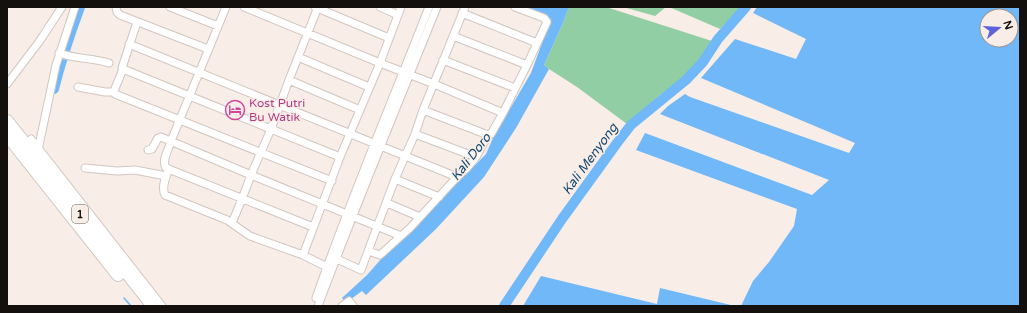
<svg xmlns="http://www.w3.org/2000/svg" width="1027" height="313" viewBox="0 0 1027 313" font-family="'Varela Round',sans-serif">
<rect width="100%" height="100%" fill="#f9ede7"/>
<path fill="#92cea3" d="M 569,7 L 606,7 L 712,41 L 700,61 L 685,76 L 660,95 L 627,124 L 577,87 L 549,69 L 544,65 L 563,23 Z
M 623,7 L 666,7 L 655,16 Z
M 669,7 L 741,7 L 720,29 Z"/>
<path fill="#70b8f8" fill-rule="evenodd" d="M 524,7 L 569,7 L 563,23 L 544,65 L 549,69 L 516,128 L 484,177 L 436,229 L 366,295 L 362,291 L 351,299 L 345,302 L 342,298 L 367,275 L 390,249 L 425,216 L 486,154 L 493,138 L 531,73 L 551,19 Z
M 757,7 L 1020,7 L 1020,306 L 741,306 L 753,281 L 769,262 L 794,226 L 797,209 L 636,150 L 645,133 L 812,195 L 829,180 L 665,116 L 660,114 L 668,106 L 685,94 L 690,97 L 849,153 L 855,143 L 701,78 L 735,39 L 796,59 L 806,39 L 753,13 ZM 987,16 L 1011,16 L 1011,40 L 987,40 Z
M 541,276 L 657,304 L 660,288 L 735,306 L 523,306 Z"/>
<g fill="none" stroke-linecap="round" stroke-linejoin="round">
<path stroke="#70b8f8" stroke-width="1.5" d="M 124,298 L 131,306"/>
<path stroke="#70b8f8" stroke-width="10" d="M 54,89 C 61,61 70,34 80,7
M 504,306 L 562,219 L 617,143 L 631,125 L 686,80 L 703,62 L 718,39 L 746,7"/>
<defs>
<path id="street" d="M 116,7 L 117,12 L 120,15 L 208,49
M 170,7 L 218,26
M 226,7 L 171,141 C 169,149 161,161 166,168 L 313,227
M 244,7 L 380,63 L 434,84 L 503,113
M 315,7 L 389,38
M 318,7 L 289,80 L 271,129 L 251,175 L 401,236 L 410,228 L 457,177 L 467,168 L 476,157 L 415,134
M 380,7 L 398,15
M 462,13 L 537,43
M 137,22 L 122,68 L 123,69 L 114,91 L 115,94 L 332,181
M 453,36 L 527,65
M 129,44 L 457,177
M 59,53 C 75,59 93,58 109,63
M 298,57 L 369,87
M 443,60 L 515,88
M 123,69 L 340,157
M 289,80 L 360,110
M 7,84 L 39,42 L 62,7
M 78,87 L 105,92 L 114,92
M 423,110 L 488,135 L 491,134 L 503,113 L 527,65 L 547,22 L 545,19 L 544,18 L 515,7
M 31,139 L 162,306
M 38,150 L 56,65 L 75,7
M 148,150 L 152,149 L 158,138 L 161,137 L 251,175 L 242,199 L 232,223
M 476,157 L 488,135
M 85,168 L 117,171 L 135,170 L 166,176
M 169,169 C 166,176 161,187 165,195 L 227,220 L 250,236 L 303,255 L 340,157 L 380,63 L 401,7
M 395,179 L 439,197
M 387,203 L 420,217
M 368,251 L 380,255 L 401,236
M 303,255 L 331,269
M 337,259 L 361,270 L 395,179 L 415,134 L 423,110 L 465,7
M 316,298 C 350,200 391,104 429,7
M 318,306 C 356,205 397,106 437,7
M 342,306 L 349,301 L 353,306"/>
<path id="highway" d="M 7,121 L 34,155 L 153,306
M 7,135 L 118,275"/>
</defs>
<use href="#street" stroke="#d1c6c0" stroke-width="9"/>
<use href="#highway" stroke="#d1c6c0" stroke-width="14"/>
<use href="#street" stroke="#fff" stroke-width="7"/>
<use href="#highway" stroke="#fff" stroke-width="12"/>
</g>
<defs>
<symbol id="hotel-ring" viewBox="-11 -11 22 22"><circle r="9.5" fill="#f9ede7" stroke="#d1479c" stroke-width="1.5"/><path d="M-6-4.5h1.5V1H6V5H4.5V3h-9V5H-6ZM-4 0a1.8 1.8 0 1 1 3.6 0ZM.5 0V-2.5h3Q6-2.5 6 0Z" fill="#d1479c"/></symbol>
</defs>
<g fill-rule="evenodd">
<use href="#hotel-ring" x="224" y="99" width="22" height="22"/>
</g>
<g text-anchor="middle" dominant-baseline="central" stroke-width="3" stroke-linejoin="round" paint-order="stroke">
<rect fill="#f9ede7" stroke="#58524f" stroke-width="1" x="72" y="205" width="16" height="18" rx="3"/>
<g font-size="11" font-weight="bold" fill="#13100e">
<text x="80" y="214">1</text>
</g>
<g font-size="12" fill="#b23c85" stroke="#f9ede7" text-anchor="start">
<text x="249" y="103">Kost Putri<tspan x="249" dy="14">Bu Watik</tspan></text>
</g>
<g font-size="13" font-style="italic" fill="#144972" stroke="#f9ede7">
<text transform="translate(471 157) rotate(-52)">Kali Doro</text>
<text transform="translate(590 159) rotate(-54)">Kali Menyong</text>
</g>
</g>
<rect width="1027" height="313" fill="none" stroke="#13100e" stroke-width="16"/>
<g transform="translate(999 28) rotate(72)"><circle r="19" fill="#f9ede7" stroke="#9d9590"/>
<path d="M0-3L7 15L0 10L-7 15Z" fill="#5b63db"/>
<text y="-6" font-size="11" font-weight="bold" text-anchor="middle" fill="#13100e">N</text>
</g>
</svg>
